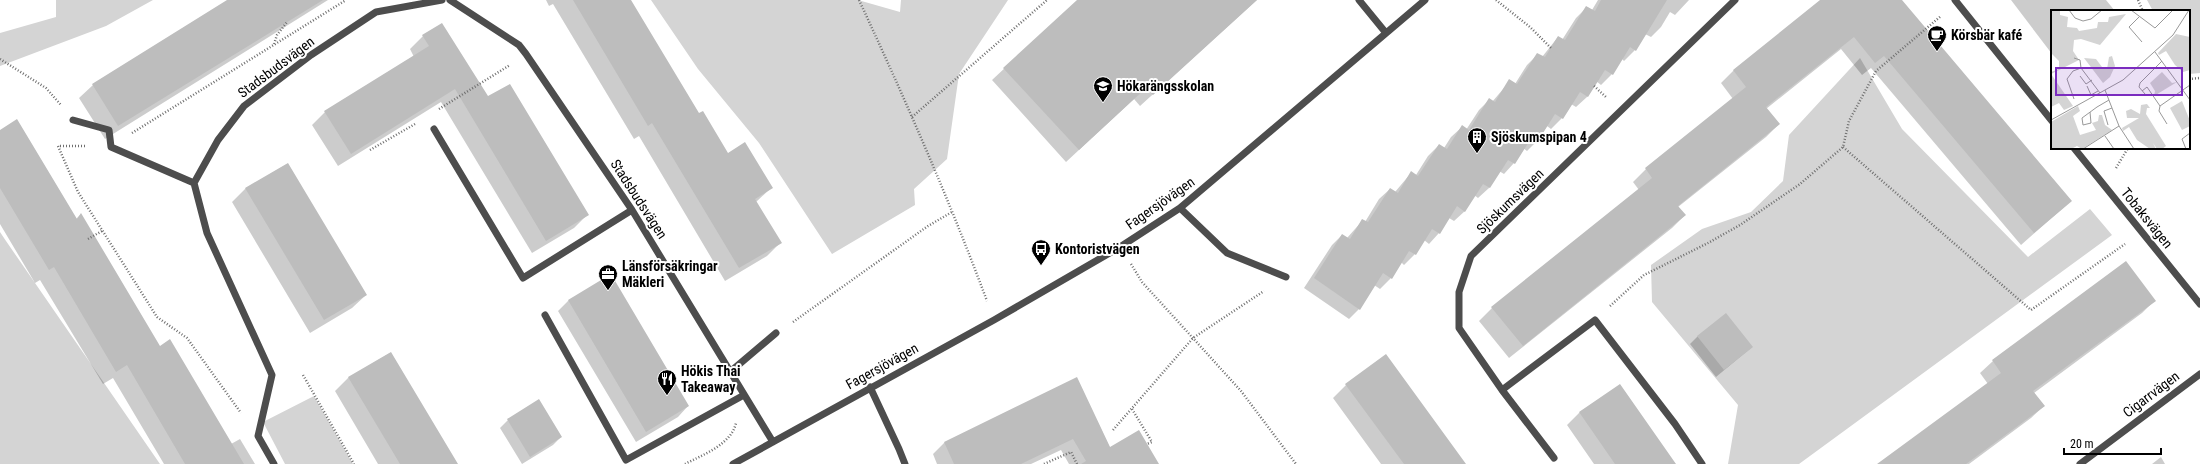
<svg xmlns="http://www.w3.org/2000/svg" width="2200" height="464" viewBox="0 0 2200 464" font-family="'Roboto Condensed',sans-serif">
<rect width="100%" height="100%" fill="#fff"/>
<path fill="#d4d4d4" d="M 56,0 L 153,0 L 106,26 L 0,66 L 0,33 L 56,17 Z
M 651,0 L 858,0 L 900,12 L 901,0 L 1008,0 L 959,74 L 947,159 L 914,189 L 915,205 L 832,254 L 759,143 L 698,69 Z
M 2147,0 L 2200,0 L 2200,73 L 2189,74 L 2189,11 L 2153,11 Z
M 1860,58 L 1902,129 L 2028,257 L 2090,209 L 2112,235 L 1799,464 L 1728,464 L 1738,405 L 1652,302 L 1651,265 L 1702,229 L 1751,212 L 1783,181 L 1789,135 Z
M 0,232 L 6,241 L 160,464 L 0,464 Z
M 314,396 L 353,464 L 285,464 L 263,422 Z"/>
<path fill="#0003" d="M 229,0 L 328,0 L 105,139 L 79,98 L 93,85 Z
M 546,0 L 630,0 L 699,115 L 727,154 L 771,188 L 756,202 L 780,243 L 767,256 L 725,281 L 639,136 L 634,139 L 553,4 L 549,6 Z
M 1078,0 L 1257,0 L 1140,106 L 1134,99 L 1066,162 L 992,80 Z
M 1598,0 L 1689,0 L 1675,15 L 1670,12 L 1661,27 L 1651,37 L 1645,34 L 1635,50 L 1624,61 L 1622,59 L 1612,74 L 1601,85 L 1596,81 L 1587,97 L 1576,107 L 1571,104 L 1562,118 L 1551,129 L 1547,126 L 1537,141 L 1527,151 L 1523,148 L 1514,163 L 1504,174 L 1499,171 L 1489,188 L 1478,198 L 1474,195 L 1465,211 L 1454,221 L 1449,218 L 1439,233 L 1429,244 L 1424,240 L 1415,254 L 1404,265 L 1401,262 L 1391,278 L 1380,289 L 1374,285 L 1359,309 L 1349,319 L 1304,288 L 1332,245 L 1342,235 L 1347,238 L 1363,220 L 1365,222 L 1379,199 L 1390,189 L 1395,192 L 1411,173 L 1416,175 L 1428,156 L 1439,145 L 1444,148 L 1451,137 L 1462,127 L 1466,130 L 1479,110 L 1489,100 L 1492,102 L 1510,81 L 1515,84 L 1527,65 L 1538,54 L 1542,57 L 1558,37 L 1562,40 L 1576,18 L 1587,7 L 1592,10 Z
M 1822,0 L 1901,0 L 2071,201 L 2021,245 L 1871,68 L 1862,75 L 1841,49 L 1766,109 L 1779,124 L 1766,137 L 1678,207 L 1685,215 L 1672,228 L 1509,358 L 1479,321 L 1492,308 L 1639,190 L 1633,182 L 1646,169 L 1733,99 L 1721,83 L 1734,70 Z
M 2011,0 L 2106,0 L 2115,11 L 2052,11 L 2052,54 Z
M 423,36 L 488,98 L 587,215 L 574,228 L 532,253 L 441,102 L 338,166 L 312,125 L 325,112 L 414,57 L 410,49 Z
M 0,131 L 76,219 L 80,215 L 159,347 L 231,444 L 240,439 L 255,464 L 164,464 L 113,378 L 103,384 L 40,280 L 35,283 L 0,224 Z
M 287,164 L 366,295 L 352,308 L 310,333 L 232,202 L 245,189 Z
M 610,276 L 688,406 L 678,417 L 636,442 L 558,311 L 568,301 Z
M 2154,301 L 2142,313 L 2034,393 L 2044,406 L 2031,418 L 1969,464 L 1879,464 L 1988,384 L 1980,373 L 1993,361 Z
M 1698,336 L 1752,347 L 1716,377 L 1690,344 Z
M 390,353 L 457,464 L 378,464 L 335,391 L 348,378 Z
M 1077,379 L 1110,448 L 1158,464 L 1069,464 L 1061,450 L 1031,464 L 937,464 L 933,454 L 944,443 Z
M 1346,385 L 1465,464 L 1381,464 L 1333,398 Z
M 1620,385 L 1675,464 L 1594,464 L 1567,425 L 1579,413 Z
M 508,420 L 561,437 L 553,445 L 522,464 L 500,428 Z
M 2161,457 L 2165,464 L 2152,464 Z"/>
<path fill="#bdbdbd" d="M 227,0 L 323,0 L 118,126 L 92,84 Z
M 573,0 L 631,0 L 699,113 L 703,111 L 728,153 L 745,142 L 773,188 L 755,199 L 782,243 L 739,268 L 652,123 L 648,126 Z
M 1077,0 L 1257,0 L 1153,95 L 1146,88 L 1079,150 L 1003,68 Z
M 1601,0 L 1667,0 L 1636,51 L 1630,47 L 1613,75 L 1605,70 L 1588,97 L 1580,92 L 1563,119 L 1555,114 L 1538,141 L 1532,137 L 1515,164 L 1508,160 L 1490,188 L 1483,184 L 1465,212 L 1457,206 L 1440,234 L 1432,229 L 1416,255 L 1409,251 L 1392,279 L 1383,273 L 1360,310 L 1314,278 L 1342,234 L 1350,239 L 1362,219 L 1368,222 L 1390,188 L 1398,193 L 1411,171 L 1418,176 L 1439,144 L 1447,149 L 1462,125 L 1469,130 L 1489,98 L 1495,102 L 1509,79 L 1517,84 L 1537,53 L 1545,57 L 1558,36 L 1565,40 L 1586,6 L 1595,11 Z
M 1820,0 L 1902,0 L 2072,201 L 2034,233 L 1884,56 L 1875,63 L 1854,37 L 1766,107 L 1780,124 L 1678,206 L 1686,215 L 1523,346 L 1491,307 L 1652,178 L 1645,168 L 1746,87 L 1733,70 Z
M 442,23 L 488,96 L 510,84 L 589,215 L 546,241 L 455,89 L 351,154 L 324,111 L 429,46 L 422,35 Z
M 17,119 L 77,219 L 81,213 L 160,346 L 170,339 L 244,464 L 185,464 L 127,365 L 116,372 L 54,267 L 49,270 L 0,188 L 0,130 Z
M 288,163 L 367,295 L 324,320 L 245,188 Z
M 2126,261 L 2156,301 L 2033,391 L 2045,406 L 1966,464 L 1877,464 L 2001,373 L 1992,360 Z
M 611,274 L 689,406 L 646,432 L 568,300 Z
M 1726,313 L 1753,347 L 1724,370 L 1697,336 Z
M 391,352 L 458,464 L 400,464 L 348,377 Z
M 1386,354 L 1466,464 L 1404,464 L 1345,384 Z
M 1077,377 L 1110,447 L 1139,430 L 1159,464 L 1081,464 L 1086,461 L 1073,439 L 1021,464 L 954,464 L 944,442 Z
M 1620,384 L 1676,464 L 1615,464 L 1579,412 Z
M 539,399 L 562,437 L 530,457 L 507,419 Z"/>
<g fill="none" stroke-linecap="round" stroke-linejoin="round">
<path stroke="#6f6f6f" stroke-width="2.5" stroke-dasharray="1 2" stroke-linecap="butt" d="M 859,0 C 905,99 949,199 987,301
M 1496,0 L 1530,27 L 1551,48
M 2138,0 L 2143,11
M 274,44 L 277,35 L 287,22
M 0,59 L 46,88 L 61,105
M 2189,79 L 2200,78
M 1594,86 L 1606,97
M 439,109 L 510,65
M 912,117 L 1047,0
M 132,133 L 346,0
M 85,146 L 58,146 L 78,192 L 157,317 L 187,338 L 241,413
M 1843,147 L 2031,310 L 2125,244
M 370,150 L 415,124
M 2116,168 L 2128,148
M 88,239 L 102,231
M 1131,264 L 1142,282 L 1241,391 L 1296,464
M 1610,306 L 1644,275 L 1708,243 L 1740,225 L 1800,184 L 1843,147 L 1849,121 L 1876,71 L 1941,16
M 793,322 L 928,226 L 952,212
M 303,375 L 354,464
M 1132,409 L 1152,442 L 1147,444
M 1113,430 L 1193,338 L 1264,291
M 685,464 C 702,455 731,445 736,423
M 1044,464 L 1071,452 L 1077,464"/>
<path stroke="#4d4d4d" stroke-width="7" d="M 450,0 L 519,45 L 526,54 L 632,210 L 773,442
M 1359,0 L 1386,33
M 1955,0 L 2052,121
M 73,120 L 109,130 L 111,147 L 194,183
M 434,129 L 523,278 L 632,210
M 2074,148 L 2200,304
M 1180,208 L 1227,253 L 1286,277
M 545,315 L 626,460 L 744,395
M 730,372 L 776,333
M 870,387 L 899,449 L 905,464
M 1502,390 L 1595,320 L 1675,424 L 1702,464
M 1554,458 L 1502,390 L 1459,328 L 1459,292 L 1471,256 L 1735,0
M 274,464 L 258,436 L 272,375 L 207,233 L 194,183 L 218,140 L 244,106 L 311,55 L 376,12 L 442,0
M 733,464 L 994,320 L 1120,247 L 1180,208 L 1425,0
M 2080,464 L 2200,374"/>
</g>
<defs>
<symbol id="cafe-pin" viewBox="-11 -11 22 30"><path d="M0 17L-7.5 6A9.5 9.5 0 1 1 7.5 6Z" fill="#000" stroke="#fff"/><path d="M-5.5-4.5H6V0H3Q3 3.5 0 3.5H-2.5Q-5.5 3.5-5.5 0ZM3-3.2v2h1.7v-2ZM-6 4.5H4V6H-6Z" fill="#fff"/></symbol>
<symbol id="school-pin" viewBox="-11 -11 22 30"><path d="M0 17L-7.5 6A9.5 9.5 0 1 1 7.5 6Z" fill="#000" stroke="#fff"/><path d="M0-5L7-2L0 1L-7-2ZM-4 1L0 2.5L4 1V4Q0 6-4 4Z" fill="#fff"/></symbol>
<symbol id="building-pin" viewBox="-11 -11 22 30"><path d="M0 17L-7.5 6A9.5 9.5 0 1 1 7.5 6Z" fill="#000" stroke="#fff"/><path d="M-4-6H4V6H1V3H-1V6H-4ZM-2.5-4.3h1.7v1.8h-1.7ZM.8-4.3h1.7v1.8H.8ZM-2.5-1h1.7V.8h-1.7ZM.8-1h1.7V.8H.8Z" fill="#fff"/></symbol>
<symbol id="bus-pin" viewBox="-11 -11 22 30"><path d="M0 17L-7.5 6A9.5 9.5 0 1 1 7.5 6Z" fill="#000" stroke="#fff"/><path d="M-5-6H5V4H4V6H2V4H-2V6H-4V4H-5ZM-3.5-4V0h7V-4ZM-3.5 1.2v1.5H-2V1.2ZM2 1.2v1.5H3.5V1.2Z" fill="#fff"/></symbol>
<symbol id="office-pin" viewBox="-11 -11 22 30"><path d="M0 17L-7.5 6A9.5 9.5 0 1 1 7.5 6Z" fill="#000" stroke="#fff"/><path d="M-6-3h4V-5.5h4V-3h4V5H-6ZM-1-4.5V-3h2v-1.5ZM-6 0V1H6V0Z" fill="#fff"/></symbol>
<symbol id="restaurant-pin" viewBox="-11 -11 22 30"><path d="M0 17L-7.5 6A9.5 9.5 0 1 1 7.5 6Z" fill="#000" stroke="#fff"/><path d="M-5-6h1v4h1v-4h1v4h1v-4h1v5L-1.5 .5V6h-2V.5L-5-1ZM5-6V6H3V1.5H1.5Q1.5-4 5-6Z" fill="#fff"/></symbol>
</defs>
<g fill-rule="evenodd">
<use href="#cafe-pin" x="1926" y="24" width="22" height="30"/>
<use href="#school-pin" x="1092" y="75" width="22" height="30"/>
<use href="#building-pin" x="1466" y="126" width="22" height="30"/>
<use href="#bus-pin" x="1030" y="238" width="22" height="30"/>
<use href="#office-pin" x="597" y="263" width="22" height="30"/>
<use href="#restaurant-pin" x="656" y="368" width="22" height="30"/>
</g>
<g text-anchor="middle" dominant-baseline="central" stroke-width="4" stroke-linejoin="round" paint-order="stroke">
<g font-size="14" font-weight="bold" fill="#000" stroke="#fff" text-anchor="start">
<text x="1951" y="35">Körsbär kafé</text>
<text x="1117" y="86">Hökarängsskolan</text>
<text x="1491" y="137">Sjöskumspipan 4</text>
<text x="1055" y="249">Kontoristvägen</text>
<text x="622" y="266">Länsförsäkringar<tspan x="622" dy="16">Mäkleri</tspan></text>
<text x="681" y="371">Hökis Thai<tspan x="681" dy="16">Takeaway</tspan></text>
</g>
<g font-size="14" fill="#000" stroke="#fff">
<text transform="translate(276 67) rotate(-37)">Stadsbudsvägen</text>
<text transform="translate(639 199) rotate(57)">Stadsbudsvägen</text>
<text transform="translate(1510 201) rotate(-44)">Sjöskumsvägen</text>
<text transform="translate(1160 203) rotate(-35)">Fagersjövägen</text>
<text transform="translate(2147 218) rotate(51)">Tobaksvägen</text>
<text transform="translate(882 366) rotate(-29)">Fagersjövägen</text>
<text transform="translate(2151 394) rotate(-37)">Cigarrvägen</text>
</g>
</g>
<g transform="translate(2051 10)">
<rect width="139" height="139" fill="#fff"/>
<path d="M 0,0 L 9,0 L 9,5 L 17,7 L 16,17 L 26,18 L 28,21 L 46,18 L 47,12 L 57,12 L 58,7 L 75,4 L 49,35 L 30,29 L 23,30 L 22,41 L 28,50 L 0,64 L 22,96 L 13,100 L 8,93 L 0,97 L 0,62 L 8,59 L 8,51 L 0,43 ZM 125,24 L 139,27 L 139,60 L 132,62 L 124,55 L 115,41 L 108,45 L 107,43 ZM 61,46 L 64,56 L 59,67 L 52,73 L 33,48 L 45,49 L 51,57 L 56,59 L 58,47 ZM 111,62 L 121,73 L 126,72 L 103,86 L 104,81 L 99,73 ZM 131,91 L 139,111 L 139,116 L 131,120 L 119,98 ZM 96,94 L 99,98 L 96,98 L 95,104 L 115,136 L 111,139 L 106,139 L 102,133 L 105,139 L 99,139 L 86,130 L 78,117 L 72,121 L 71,118 L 88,108 L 76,108 L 75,101 L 80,99 L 89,104 L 90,95 ZM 27,96 L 29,101 L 22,106 L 29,125 L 45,120 L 41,113 L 47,111 L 48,105 L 51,105 L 54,115 L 61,120 L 31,139 L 26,136 L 20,139 L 0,139 L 0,112 Z" fill="#d4d4d4"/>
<path fill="none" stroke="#999" stroke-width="1" d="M 18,0 L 24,8 L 32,11 L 40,9 L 51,0M 80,0 L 104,18 L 122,0M 88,7 L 78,17 L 91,32M 104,42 L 139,90M 23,48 L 29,50 L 30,58 L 49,83M 29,66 L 35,74 L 41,70M 36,76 L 40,85 L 47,81M 54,80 L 68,116M 91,81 L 96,77 L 109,96M 94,84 L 88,77 L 89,73 L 111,51M 23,89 L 16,69 L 22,61 L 30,58M 39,102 L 40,113 L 32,115 L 31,108 L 46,97 L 58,90M 0,110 L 72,70 L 122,25 L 138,0M 116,114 L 108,101 L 109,96 L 139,75M 57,115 L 53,101 L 61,98M 54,126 L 63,139M 32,139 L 68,116 L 83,139M 135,139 L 131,129 L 139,123"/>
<path fill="#7b2cbf" fill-opacity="0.15" stroke="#7b2cbf" stroke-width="2" d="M 5,58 L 131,58 L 131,85 L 5,85 Z"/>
<rect width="139" height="139" fill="none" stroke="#000" stroke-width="2"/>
</g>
<path d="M2064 448v6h97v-6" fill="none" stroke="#000000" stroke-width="2"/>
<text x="2070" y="448" font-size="12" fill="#000000" stroke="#ffffff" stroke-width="3" paint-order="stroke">20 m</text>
</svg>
